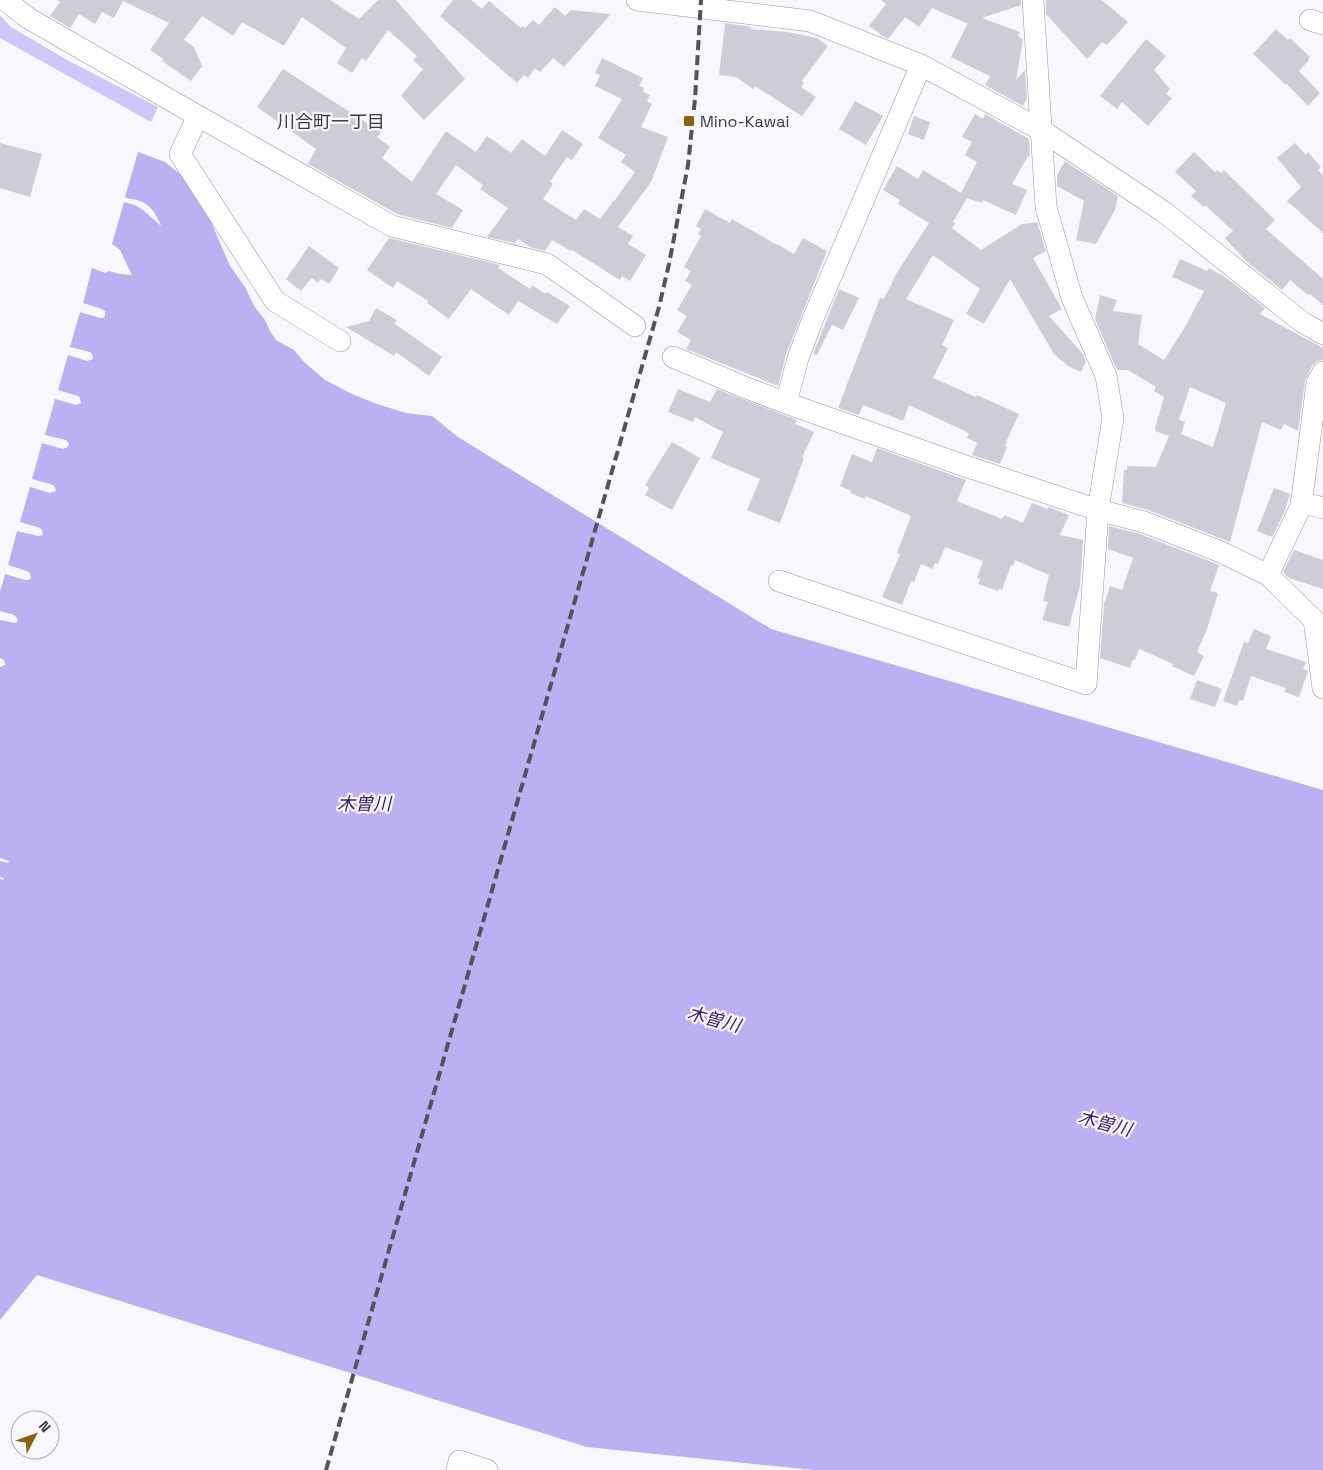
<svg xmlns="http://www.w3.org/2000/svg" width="1323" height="1470" viewBox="0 0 1323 1470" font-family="'Space Grotesk','Noto Sans JP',sans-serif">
<rect width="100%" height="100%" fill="#f8f7fd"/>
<path fill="#cfc7f9" d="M 0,15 L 11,27 L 67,60 L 158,107 L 151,122 L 0,38 Z"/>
<path fill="#bcb0f3" d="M 138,152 L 165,162 L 185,178 L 212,222 L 211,222 L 230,266 L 245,287 L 254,306 L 265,320 L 270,331 L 276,340 L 294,350 L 304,362 L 325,380 L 354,395 L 377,404 L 406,413 L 432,416 L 458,437 L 771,629 L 1323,790 L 1323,1470 L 814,1470 L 587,1447 L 37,1275 L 0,1320 L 0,879 L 3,880 L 4,878 L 0,877 L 0,861 L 8,863 L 9,861 L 0,858 L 0,667 L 5,665 C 5,661 4,659 0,658 L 0,620 L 15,623 L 17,622 L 18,619 L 14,615 L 0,611 L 0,592 L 5,574 L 25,580 L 28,580 L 31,578 L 30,573 L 27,571 L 8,565 L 17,531 L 38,536 L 43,535 L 42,530 L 40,528 L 20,522 L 30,487 L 50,493 L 56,491 L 55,487 L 53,485 L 32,479 L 42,443 L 63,449 L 68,447 L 69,444 L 66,440 L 45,435 L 55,399 L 76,405 L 81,403 L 80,398 L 78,396 L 58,390 L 68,355 L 87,361 L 93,359 L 93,356 L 90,352 L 70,347 L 80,312 L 100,318 L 103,318 L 105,316 L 105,311 L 102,309 L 83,303 L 92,268 L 105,273 L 109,271 L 119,274 L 132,275 L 120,250 L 112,244 L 124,202 L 135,205 L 143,210 L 161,226 C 157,215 150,203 137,200 C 133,199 129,199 125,197 Z"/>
<path fill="#cecdd7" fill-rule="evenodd" d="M 57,0 L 330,0 L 359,19 L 378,0 L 396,0 L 465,79 L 424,120 L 401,96 L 423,69 L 413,60 L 417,56 L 388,30 L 366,61 L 362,58 L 352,73 L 337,63 L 346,48 L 302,17 L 284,46 L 242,22 L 233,36 L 202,16 L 184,40 L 194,47 L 202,66 L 191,81 L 162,61 L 163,59 L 150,50 L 169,23 L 123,1 L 114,18 L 102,12 L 95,24 L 79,14 L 70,28 L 50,16 L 60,2 Z
M 453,0 L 471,0 L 482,9 L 489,1 L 521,28 L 523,26 L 525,28 L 533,20 L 539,25 L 555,7 L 565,16 L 571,10 L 611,14 L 564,67 L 553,58 L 540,72 L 535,68 L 528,78 L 524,75 L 517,83 L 440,16 Z
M 881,0 L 1021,0 L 1021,5 L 982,18 L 1020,32 L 1018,36 L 1023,40 L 1016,80 L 1025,70 L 1027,98 L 1023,106 L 985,85 L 990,76 L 951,57 L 968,23 L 966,23 L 932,8 L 919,27 L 905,17 L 888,39 L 883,36 L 869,26 L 886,4 Z
M 1046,0 L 1102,0 L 1128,22 L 1107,45 L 1102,42 L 1087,59 L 1046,14 Z
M 725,23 L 752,27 L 750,29 L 788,32 L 817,38 L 828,46 L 802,81 L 804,83 L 801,87 L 816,97 L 802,116 L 755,86 L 753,89 L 736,77 L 719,75 Z
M 1276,29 L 1288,40 L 1290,38 L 1310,57 L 1308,59 L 1309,60 L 1299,71 L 1320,93 L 1308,106 L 1287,84 L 1286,85 L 1253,54 Z
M 1146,39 L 1166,56 L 1154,70 L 1170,89 L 1166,94 L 1172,98 L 1148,126 L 1122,102 L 1117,109 L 1100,96 Z
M 602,58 L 643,78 L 639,86 L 644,88 L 643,92 L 650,95 L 647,101 L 652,104 L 641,127 L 668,137 L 651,182 L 618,227 L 633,236 L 628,244 L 646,255 L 630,281 L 622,276 L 620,280 L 572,250 L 571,251 L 552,240 L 545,251 L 530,247 L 518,239 L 515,243 L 487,237 L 508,208 L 480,189 L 483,185 L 456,165 L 436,194 L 463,210 L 452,228 L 397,214 L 308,164 L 316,149 L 257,107 L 283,69 L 381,132 L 377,137 L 390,147 L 382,158 L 412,182 L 446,131 L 476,152 L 487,136 L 511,153 L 522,139 L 545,156 L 562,130 L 583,144 L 572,160 L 567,157 L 550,182 L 553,184 L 543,199 L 576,220 L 584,209 L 600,219 L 614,200 L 615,200 L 635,172 L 621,162 L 626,155 L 598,138 L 622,99 L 595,86 L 600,75 L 595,73 Z
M 855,101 L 883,116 L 866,145 L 839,129 Z
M 975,114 L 983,119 L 985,114 L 1029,139 L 1030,157 L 1028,156 L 1012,184 L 1027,190 L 1016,215 L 983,200 L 982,203 L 967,198 L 953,222 L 955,224 L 952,228 L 981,250 L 1022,224 L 1037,222 L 1046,251 L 1033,258 L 1062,309 L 1049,316 L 1083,354 L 1086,362 L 1081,372 L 1068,366 L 1054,354 L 1010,279 L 984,324 L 966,314 L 980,289 L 933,255 L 906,299 L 954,320 L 942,345 L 948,348 L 933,378 L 976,397 L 977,395 L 1019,414 L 1006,442 L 1007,442 L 1005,446 L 1007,447 L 1000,464 L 972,455 L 977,443 L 967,438 L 969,433 L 909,405 L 903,421 L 863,405 L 859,415 L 838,408 L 880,298 L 884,299 L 896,274 L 929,223 L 898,204 L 900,200 L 883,190 L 897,166 L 918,179 L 923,170 L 961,193 L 977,162 L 965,155 L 972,142 L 962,137 Z
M 914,116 L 930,122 L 924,140 L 908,134 Z
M 0,143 L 42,154 L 30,197 L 0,188 Z
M 1295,143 L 1306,155 L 1308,152 L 1321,167 L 1318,170 L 1323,175 L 1323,233 L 1287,201 L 1301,187 L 1277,158 Z
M 1194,152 L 1215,172 L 1217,170 L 1221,173 L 1224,170 L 1275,220 L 1266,229 L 1323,279 L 1323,305 L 1310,294 L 1308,295 L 1290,280 L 1282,290 L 1246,261 L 1225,238 L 1233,231 L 1205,205 L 1204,207 L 1191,196 L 1196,191 L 1175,172 Z
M 1065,161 L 1118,196 L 1115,210 L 1096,244 L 1076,240 L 1084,201 L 1057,186 L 1057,175 Z
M 705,209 L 730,223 L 732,219 L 777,245 L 777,244 L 794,254 L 803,238 L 827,251 L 786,354 L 778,386 L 686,349 L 691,340 L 677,332 L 687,316 L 677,310 L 692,285 L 685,281 L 691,271 L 684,267 L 701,236 L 698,234 L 701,229 L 696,226 Z
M 389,238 L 500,265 L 498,268 L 530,289 L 532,285 L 546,294 L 547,292 L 570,306 L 557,324 L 518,301 L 509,315 L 471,289 L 449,319 L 427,303 L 428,301 L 397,281 L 393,288 L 367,270 Z
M 309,246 L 339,268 L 329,284 L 321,279 L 318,283 L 312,278 L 301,291 L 286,279 Z
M 1180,259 L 1207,271 L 1209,268 L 1225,277 L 1265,308 L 1260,314 L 1323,348 L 1323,360 L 1317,361 L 1312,366 L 1305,381 L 1298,431 L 1284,424 L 1281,430 L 1262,422 L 1230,542 L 1148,510 L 1122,503 L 1124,470 L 1127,470 L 1127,466 L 1156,467 L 1169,436 L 1155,431 L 1156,428 L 1155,428 L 1164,397 L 1154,391 L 1156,387 L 1128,370 L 1117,370 L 1095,319 L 1100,295 L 1117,300 L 1113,311 L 1142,315 L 1138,344 L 1164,360 L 1185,327 L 1204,291 L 1172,277 ZM 1190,387 L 1226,403 L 1213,447 L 1181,434 L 1185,422 L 1179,420 Z
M 839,289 L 859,298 L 843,330 L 832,325 L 817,355 L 813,354 Z
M 376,308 L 397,320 L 395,324 L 442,357 L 429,376 L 396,352 L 394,356 L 346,327 L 369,321 Z
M 678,389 L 710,402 L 717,389 L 797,420 L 795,424 L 814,432 L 802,458 L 804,458 L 780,523 L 747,510 L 760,479 L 711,458 L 723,432 L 695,417 L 693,422 L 668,412 Z
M 672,442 L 700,458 L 672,510 L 645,495 L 649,488 L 645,485 Z
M 877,448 L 966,480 L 957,501 L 1002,519 L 1004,515 L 1023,523 L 1032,503 L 1048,509 L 1049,507 L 1069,515 L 1060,535 L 1083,540 L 1080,586 L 1069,627 L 1042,620 L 1048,602 L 1043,601 L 1049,575 L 1015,560 L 1013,566 L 1011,565 L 1002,590 L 999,589 L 998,591 L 978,584 L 980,579 L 977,578 L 983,561 L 945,547 L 938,564 L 935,563 L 933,569 L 921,564 L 914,582 L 911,581 L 902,605 L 882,597 L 900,554 L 897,553 L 911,516 L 866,496 L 865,499 L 850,493 L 851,491 L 840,486 L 852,454 L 872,462 Z
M 1274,488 L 1290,494 L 1284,513 L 1272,537 L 1257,531 Z
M 1109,526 L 1140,534 L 1219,565 L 1210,591 L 1218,593 L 1207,629 L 1197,652 L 1204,656 L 1194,676 L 1172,666 L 1173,664 L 1139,649 L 1135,660 L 1133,659 L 1130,668 L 1100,658 L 1104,604 L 1110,586 L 1122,590 L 1133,558 L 1108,549 Z
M 1294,550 L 1323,560 L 1323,589 L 1289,578 L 1283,572 Z
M 1254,629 L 1271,636 L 1266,649 L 1306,662 L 1303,669 L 1308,671 L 1299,697 L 1284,692 L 1286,688 L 1251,676 L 1243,701 L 1239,700 L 1237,706 L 1223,701 L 1244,642 L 1248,643 Z
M 1197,680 L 1222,689 L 1215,707 L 1190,699 Z"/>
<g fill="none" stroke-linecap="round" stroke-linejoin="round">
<defs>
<path id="minor" d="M 5,0 L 28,18 L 198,116 L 392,226 L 547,264 L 635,326
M 637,0 L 810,21 L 921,65 L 1041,130 L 1164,212 L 1302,322 L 1323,334
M 1310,20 L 1323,24
M 198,116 L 180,154 L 275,301 L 340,341
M 673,357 L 744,387 L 786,403 L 968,467 L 1098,510 L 1144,522 L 1221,552 L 1268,575 L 1301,506 L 1317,383 L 1323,372
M 786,403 L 798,358 L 812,321 L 921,65
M 1301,502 L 1323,508
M 1268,575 L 1314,620 L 1323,688
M 779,581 L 1086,684 L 1098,510 L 1113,418 L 1106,376 L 1072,298 L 1046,207 L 1033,0
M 457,1470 L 459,1461 L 487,1470"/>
</defs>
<use href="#minor" stroke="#96959f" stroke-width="22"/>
<use href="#minor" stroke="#fff" stroke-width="21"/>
<path stroke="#545458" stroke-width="4" stroke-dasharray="10 5" stroke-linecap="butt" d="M 326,1470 L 659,307 L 669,264 L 688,165 L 695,99 L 701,0"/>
</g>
<rect fill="#8b6505" stroke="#f8f7fd" stroke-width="2" x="683" y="115" width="12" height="12" rx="2.5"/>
<g text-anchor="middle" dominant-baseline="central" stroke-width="4.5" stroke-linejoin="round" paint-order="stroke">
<g font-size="16" fill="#3b3b3f" stroke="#f8f7fd" text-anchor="start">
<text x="700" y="121">Mino-Kawai</text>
</g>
<g font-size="18" fill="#3b3b3f" stroke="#f8f7fd">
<text x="331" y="121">川合町一丁目</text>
</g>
<g font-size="18" font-style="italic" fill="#38206c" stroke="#f8f7fd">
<text x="364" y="803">木曽川</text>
<text transform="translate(714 1019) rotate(15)">木曽川</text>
<text transform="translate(1105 1123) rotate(15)">木曽川</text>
</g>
</g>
<g transform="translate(35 1435) rotate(49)"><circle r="24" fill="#f8f7fd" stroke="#acacb1"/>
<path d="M0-4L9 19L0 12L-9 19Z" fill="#8b6505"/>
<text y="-8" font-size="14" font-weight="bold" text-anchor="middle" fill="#3b3b3f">N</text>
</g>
</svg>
